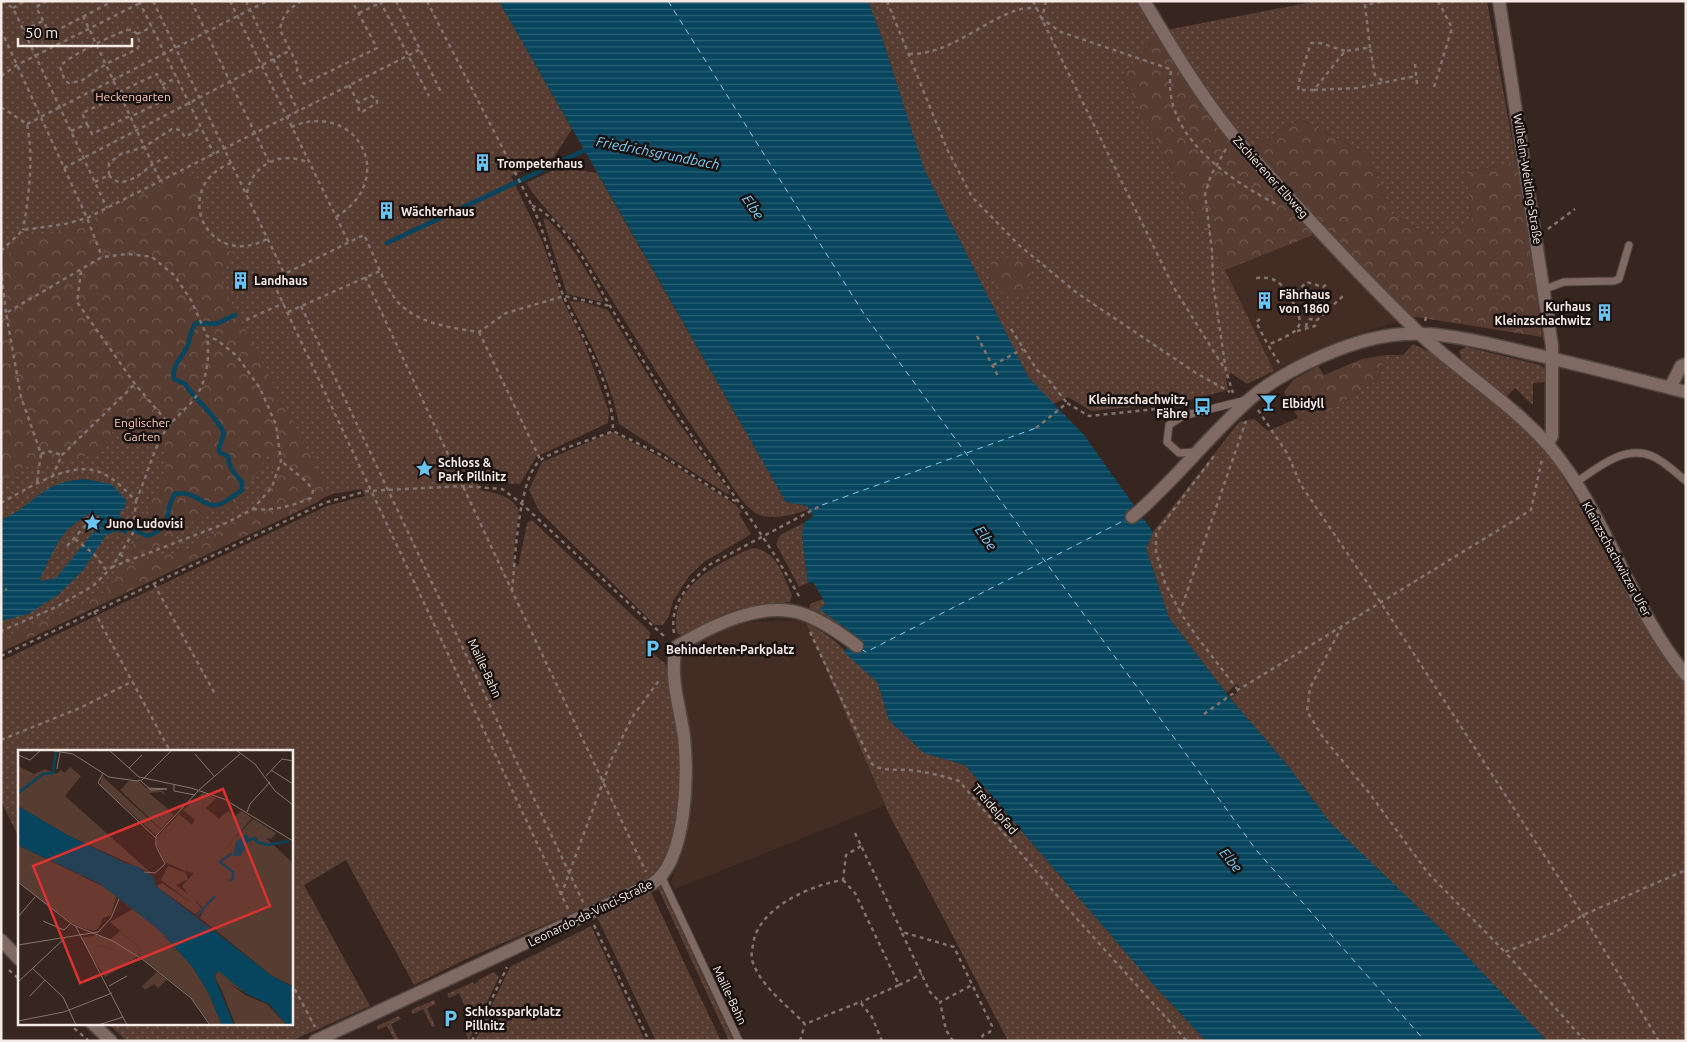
<svg xmlns="http://www.w3.org/2000/svg" width="1687" height="1042" viewBox="0 0 1687 1042" font-family="Ubuntu,sans-serif">
<defs>
<pattern id="green-dots" width="8" height="8" patternUnits="userSpaceOnUse" patternTransform="scale(1.25)"><rect width="8" height="8" fill="#573c31"/><path d="M2 2h.1M6 6h.1" fill="none" stroke="#70584f" stroke-width="1.8" stroke-linecap="round"/></pattern>
<pattern id="forest-crowns" width="20" height="18" patternUnits="userSpaceOnUse" patternTransform="scale(1.25)"><rect width="20" height="18" fill="#573c31"/><path d="M2 6a3 3 0 1 1 6 0M12 15a3 3 0 1 1 6 0" fill="none" stroke="#70584f"/></pattern>
<pattern id="water-rules" width="6" height="5" patternUnits="userSpaceOnUse" patternTransform="scale(1.25)"><rect width="6" height="5" fill="#06455d"/><path d="M0 2.5h6" fill="none" stroke="#2b6074"/></pattern>
</defs>
<rect width="100%" height="100%" fill="#372620"/>
<path fill="#432c23" d="M 1316,234 L 1404,319 L 1382,327 L 1347,337 L 1274,371 L 1225,270 Z
M 805,620 L 885,805 L 675,889 L 671,882 L 681,848 L 688,737 L 679,664 L 684,651 L 717,630 L 749,622 Z"/>
<path fill="url(#green-dots)" d="M 1,1 L 499,1 L 572,129 L 554,157 L 511,176 L 542,241 L 563,301 L 585,345 L 609,412 L 608,423 L 536,457 L 520,484 L 477,482 L 480,490 C 495,493 511,495 519,510 L 513,558 L 518,567 L 527,523 L 532,520 L 650,632 C 648,648 651,654 665,663 C 669,688 677,713 679,738 C 683,775 681,834 660,865 C 653,876 641,882 629,888 L 466,959 L 414,985 L 346,860 L 304,885 L 370,1006 L 291,1041 L 127,1041 L 107,1023 L 291,1023 L 291,751 L 19,751 L 19,838 L 1,801 L 1,661 L 327,506 L 365,496 L 362,489 L 332,494 L 1,652 Z
M 868,1 L 1141,1 L 1159,34 L 1122,76 L 1225,270 L 1274,371 L 1247,384 L 1231,373 L 1226,379 L 1228,390 L 1182,402 L 1091,411 L 1068,397 L 1053,404 L 1028,377 L 924,169 L 884,44 Z
M 1317,1 L 1487,1 L 1516,162 L 1467,172 L 1472,222 L 1433,237 L 1391,214 L 1369,155 L 1300,119 L 1253,147 L 1214,102 L 1166,30 Z
M 560,167 L 597,173 L 786,502 L 807,506 L 809,509 C 794,515 768,522 754,512 C 738,500 727,476 715,460 C 669,395 629,327 587,259 C 570,231 543,210 526,183 Z
M 546,218 C 571,242 586,270 603,300 L 602,302 L 567,294 L 543,219 Z
M 569,301 L 583,302 L 608,310 L 668,408 L 730,493 L 727,494 L 619,424 C 611,380 589,340 569,301 Z
M 1413,344 L 1434,354 L 1510,414 L 1549,454 L 1686,681 L 1686,1041 L 1547,1041 L 1445,933 L 1331,824 L 1288,766 L 1230,698 L 1241,690 L 1237,684 L 1226,693 L 1169,618 L 1146,549 L 1153,532 L 1239,422 L 1254,419 L 1268,431 L 1298,418 L 1310,424 L 1378,379 L 1386,355 L 1403,355 Z
M 1466,347 L 1540,365 L 1547,370 L 1545,382 L 1533,383 L 1533,405 L 1515,388 L 1506,397 L 1462,360 L 1459,351 Z
M 612,432 L 662,458 L 736,505 L 742,512 L 739,514 L 751,534 L 704,562 L 689,576 L 673,601 L 669,616 L 663,625 L 655,625 L 539,511 L 529,490 L 542,462 Z
M 804,523 L 802,535 L 808,583 L 799,587 L 776,544 L 780,535 Z
M 752,548 C 777,550 782,574 792,595 L 790,602 C 764,604 738,606 715,618 C 704,624 690,639 677,634 C 668,587 717,564 752,548 Z
M 823,599 L 826,604 L 820,609 L 856,635 L 809,610 L 810,604 Z
M 805,620 L 835,641 L 878,683 L 889,720 L 924,753 L 965,765 L 1152,983 L 1206,1041 L 1008,1041 L 889,814 Z
M 661,887 L 734,1041 L 729,1041 L 658,888 Z
M 651,892 L 721,1041 L 656,1041 L 597,917 Z
M 591,926 L 645,1041 L 475,1041 L 510,967 Z
M 494,972 L 499,977 L 469,1040 L 465,1031 L 474,1026 L 459,993 L 449,998 L 447,994 L 473,982 L 474,984 L 478,982 L 478,980 Z
M 434,1000 L 436,1004 L 427,1008 L 435,1026 L 432,1027 L 423,1009 L 413,1014 L 411,1010 Z
M 399,1016 L 401,1019 L 391,1024 L 399,1041 L 395,1041 L 387,1026 L 378,1030 L 377,1026 Z"/>
<path fill="url(#forest-crowns)" d="M 1159,34 L 1253,147 L 1300,119 L 1369,155 L 1391,214 L 1433,237 L 1472,222 L 1467,172 L 1516,162 L 1527,214 L 1542,337 L 1417,317 L 1404,319 L 1316,234 L 1225,270 L 1122,76 Z
M 185,173 L 202,180 C 194,200 194,230 214,244 C 220,248 229,250 236,253 L 219,278 L 328,491 L 318,502 L 1,652 L 1,640 L 83,604 L 105,591 L 127,566 L 191,548 L 246,516 L 274,475 L 269,454 L 234,507 L 213,510 L 198,520 L 178,522 L 170,543 L 126,556 L 139,536 L 148,507 L 157,493 L 165,471 L 167,451 L 142,415 L 125,414 L 98,454 L 21,468 L 1,482 L 1,260 L 23,240 L 82,224 Z
M 1010,257 L 1029,262 L 1031,278 L 1025,298 L 1003,294 L 991,279 L 991,261 Z
M 1386,355 L 1378,379 L 1310,424 L 1298,418 L 1284,392 L 1293,380 L 1318,366 L 1324,375 L 1362,359 Z"/>
<path fill="url(#water-rules)" fill-rule="evenodd" d="M 499,1 L 868,1 L 884,44 L 924,169 L 1028,377 L 1084,435 L 1153,532 L 1146,549 L 1169,618 L 1229,697 L 1288,766 L 1331,824 L 1445,933 L 1547,1041 L 1206,1041 L 1152,983 L 965,765 L 924,753 L 889,720 L 878,683 L 844,652 L 855,635 L 819,609 L 826,604 L 813,582 L 808,583 L 802,535 L 804,523 L 813,516 L 807,506 L 786,502 Z
M 85,479 L 111,484 L 126,500 L 124,510 L 120,511 L 120,516 L 128,523 L 130,529 L 126,534 L 117,531 L 106,535 L 83,570 L 58,595 L 28,614 L 1,621 L 1,521 C 6,516 13,515 18,511 C 43,493 51,481 85,479 ZM 91,513 L 99,516 L 100,520 L 96,529 L 56,578 L 42,581 L 40,578 C 58,545 55,534 91,513 Z"/>
<g fill="none" stroke-linecap="round" stroke-linejoin="round">
<path stroke="#06455d" stroke-width="4.5" d="M 387,243 L 585,150 L 589,151
M 126,527 L 148,536 C 176,525 162,513 175,494 C 194,489 204,508 217,505 C 227,503 234,495 242,490 L 242,482 C 234,474 228,466 228,456 L 220,453 L 219,449 L 224,433 C 214,413 197,402 185,384 L 174,379 C 171,367 181,359 186,349 C 191,341 189,330 196,323 L 216,324 L 235,315"/>
<path stroke="#79cdf7" stroke-width="1" stroke-dasharray="6 5" stroke-linecap="butt" d="M 668,1 L 864,314 L 1257,851 L 1425,1041
M 822,505 L 1036,428
M 861,649 L 866,652 L 1127,519"/>
<defs>
<path id="service" d="M 1545,289 L 1564,282 L 1614,281 L 1619,279 L 1629,245
M 1196,452 L 1179,453 L 1167,442 L 1169,425 L 1183,416 L 1246,400
M 1575,483 C 1596,469 1624,444 1652,456 C 1664,461 1676,473 1686,481
M 662,878 L 739,1041"/>
<path id="minor" d="M 1144,1 C 1170,44 1197,90 1228,129 C 1244,149 1261,167 1278,185 C 1323,236 1371,286 1420,334 C 1462,373 1511,403 1549,446 C 1607,514 1629,606 1686,675
M 1499,1 L 1552,346 L 1552,436 L 1547,444
M 1670,388 L 1681,366 L 1686,364
M 315,1041 L 652,884 C 687,861 688,776 684,737 C 680,707 669,676 676,647 C 711,626 762,600 803,614 C 823,621 840,633 857,646"/>
<path id="tertiary" d="M 1132,517 C 1175,481 1208,436 1250,399 C 1283,370 1350,340 1393,335 C 1437,330 1482,342 1524,352 C 1578,364 1632,378 1686,392"/>
<path id="secondary" d="M 1,940 L 19,959
M 92,1023 L 111,1041"/>
</defs>
<use href="#service" stroke="#52443e" stroke-width="9"/>
<use href="#minor" stroke="#52443e" stroke-width="15"/>
<use href="#tertiary" stroke="#52443e" stroke-width="15"/>
<use href="#secondary" stroke="#52443e" stroke-width="15"/>
<path stroke="#82736e" stroke-width="2.5" stroke-dasharray="4 4" stroke-linecap="butt" d="M 2,1 L 13,8 L 107,208
M 47,1 L 36,7 L 50,34 L 113,1
M 139,1 L 214,154
M 153,1 L 284,273
M 191,1 L 269,162
M 230,1 L 349,243
M 246,1 L 298,111
M 302,1 C 289,8 282,15 280,30 L 298,66 L 297,70 L 304,84 L 377,48 L 352,1
M 380,1 L 429,96
M 396,1 L 441,92
M 427,1 C 461,69 497,136 531,204 C 546,233 551,267 564,297 C 583,341 613,382 613,431
M 887,1 L 947,149 L 972,197 L 1019,245 L 1077,293 L 1196,373 L 1230,392
M 1033,1 L 1174,288 L 1226,371
M 1046,1 L 1042,19 L 1061,32 L 1170,69
M 13,8 L 25,1
M 359,13 L 384,1
M 83,16 L 160,180
M 1,30 L 87,218 L 102,257
M 24,30 L 43,21
M 127,30 L 133,30 L 137,34 L 140,44 L 137,49 L 106,64 L 81,81 L 69,83 L 65,81 L 60,67 C 66,57 113,35 127,30 Z
M 137,34 L 152,27
M 1370,48 L 1365,5 L 1386,1
M 1345,51 L 1320,43 L 1311,43 L 1300,77 L 1298,90 L 1314,90 L 1345,51 L 1367,48 L 1370,48 L 1375,75 L 1384,82
M 909,54 C 949,55 981,22 1017,10 C 1023,8 1031,8 1037,8
M 1415,64 L 1417,84
M 1171,71 C 1161,134 1228,179 1276,204
M 1,76 L 17,65 L 144,1
M 162,85 L 176,78
M 349,85 L 358,103 L 359,111 L 362,112 L 377,103 L 377,99 L 371,96 L 358,103
M 1434,87 L 1452,28 L 1438,1
M 1314,90 L 1357,88 L 1416,76
M 119,92 L 157,74 L 169,98 L 130,117
M 1,107 L 27,124 C 34,160 29,194 23,230
M 27,124 L 267,1
M 87,124 L 92,134 L 130,116
M 291,127 C 356,99 400,178 336,217
M 71,131 L 87,124 L 82,113 L 120,96
M 1226,149 L 1211,175 L 1205,194 L 1212,251 L 1213,283 L 1226,371 L 1233,393
M 231,163 C 169,187 207,271 267,239
M 64,168 L 291,50
M 109,175 C 121,192 142,173 153,164 C 159,160 166,158 172,155
M 95,182 L 109,175 L 109,163 L 121,154 L 144,147 L 172,129 L 180,130 L 185,137 L 201,128
M 247,193 C 252,164 282,150 309,163
M 532,205 C 570,225 589,270 610,306 C 630,339 650,373 672,406 C 714,471 763,530 800,598
M 1548,229 L 1575,209
M 1,251 L 23,230 L 65,224 L 87,218 L 421,49
M 1,269 L 6,313
M 81,271 L 77,302 L 135,384 L 169,424
M 365,277 L 512,591 L 646,872
M 1256,278 C 1274,276 1281,282 1290,297
M 301,306 L 583,902
M 288,312 L 380,271
M 1260,319 L 1256,322 L 1268,345
M 246,320 L 284,303
M 1425,321 L 1427,314
M 1306,327 L 1307,322 L 1310,319 L 1317,320
M 1011,329 L 1037,370 L 1047,378 L 1067,403
M 1297,331 L 1315,326 L 1317,320 L 1343,296
M 479,332 L 540,459
M 977,336 L 998,376
M 1279,363 L 1268,345 C 1299,330 1309,330 1290,297 L 1307,282 L 1323,287 L 1329,282
M 993,365 L 1023,349
M 1258,410 L 1287,453 L 1301,485 L 1381,603 L 1583,915 L 1659,1041
M 1036,428 L 1067,403 L 1089,416 L 1175,407
M 41,454 L 48,451 L 62,455
M 52,477 L 62,455 L 134,385
M 37,482 L 41,454 L 21,397 L 6,313 L 102,257 L 128,254 L 152,257 L 174,275 L 191,300 L 207,336 L 217,340 L 237,356 L 260,388 L 276,425 L 281,461 L 272,487 L 253,509 L 224,524 L 112,567
M 136,501 C 145,481 150,460 160,440 C 167,425 178,416 189,405 C 207,387 210,359 207,336
M 1,503 C 25,490 67,462 96,471 C 112,475 125,490 136,501 L 133,533 L 112,567 L 93,586 L 54,608 L 1,631
M 253,509 C 275,511 291,506 311,498 L 313,491 L 307,482 L 281,461
M 75,539 L 94,554 L 107,571
M 67,546 L 86,525
M 120,554 L 128,561
M 154,584 L 215,694
M 5,590 L 7,589
M 512,591 C 515,563 518,474 542,459 C 558,449 594,439 613,431 L 663,456 L 729,499 L 739,502
M 94,611 L 170,751
M 1180,612 L 1165,583 L 1156,552 L 1156,533 L 1214,456
M 1342,626 L 1310,688 L 1307,711 L 1322,736 L 1370,794 L 1428,873 L 1505,952
M 810,632 L 872,764 C 883,772 896,769 910,770 C 927,772 943,776 959,781 L 1078,920 L 1187,1041
M 674,633 C 669,604 689,583 709,565 L 822,505
M 1,656 L 324,503 L 367,491 L 464,486 L 502,489 L 521,503 L 666,638
M 1238,690 L 1197,637 L 1180,612 L 1246,421
M 1204,714 L 1238,690 L 1531,510 L 1542,459
M 1,740 L 82,707 L 133,681
M 855,833 L 902,932 L 954,947 L 992,1026 L 990,1032 L 983,1035 L 980,1041
M 861,846 L 846,855 L 843,880 C 811,885 757,908 753,945 C 752,950 751,955 752,960 C 760,986 787,1005 805,1024 L 860,1002 L 872,1017 L 882,1041
M 843,880 L 855,893 L 899,985 L 861,1002
M 561,895 L 612,758 L 633,716 L 660,679
M 568,909 L 272,280 L 364,235 C 375,256 382,282 397,301 C 417,324 452,328 479,332 L 506,313 L 564,296 L 610,306
M 594,925 L 649,1041
M 902,933 L 930,992 L 940,1002
M 9,970 L 19,979
M 291,982 L 315,1027
M 899,985 L 922,974
M 68,1023 L 88,1040
M 472,1041 L 507,967
M 800,1041 L 805,1024
M 953,1041 L 946,1030 L 940,1002 L 972,985
M 1585,1041 L 1505,952 L 1556,932 L 1583,915 L 1686,870"/>
<use href="#service" stroke="#7e6a63" stroke-width="7"/>
<use href="#minor" stroke="#7e6a63" stroke-width="12"/>
<use href="#tertiary" stroke="#7e6a63" stroke-width="12"/>
<use href="#secondary" stroke="#7e6a63" stroke-width="12"/>
</g>
<defs>
<symbol id="building-bare" viewBox="-9 -9 18 18"><path d="M-4-6H4V6H1V3H-1V6H-4ZM-2.5-4.3h1.7v1.8h-1.7ZM.8-4.3h1.7v1.8H.8ZM-2.5-1h1.7V.8h-1.7ZM.8-1h1.7V.8H.8Z" fill="#68c4f0" stroke="#19110f" stroke-width="2.5" paint-order="stroke"/></symbol>
<symbol id="bar-bare" viewBox="-9 -9 18 18"><path d="M-6-5H6L.8 .8V4.5H3.5V6h-7V4.5H-.8V.8Z" fill="#68c4f0" stroke="#19110f" stroke-width="2.5" paint-order="stroke"/></symbol>
<symbol id="bus-bare" viewBox="-9 -9 18 18"><path d="M-5-6H5V4H4V6H2V4H-2V6H-4V4H-5ZM-3.5-4V0h7V-4ZM-3.5 1.2v1.5H-2V1.2ZM2 1.2v1.5H3.5V1.2Z" fill="#68c4f0" stroke="#19110f" stroke-width="2.5" paint-order="stroke"/></symbol>
<symbol id="sight-bare" viewBox="-9 -9 18 18"><path d="M0-6L1.8-2.2L6-1.7L2.9 1.2L3.7 5.4L0 3.3L-3.7 5.4L-2.9 1.2L-6-1.7L-1.8-2.2Z" fill="#68c4f0" stroke="#19110f" stroke-width="2.5" paint-order="stroke"/></symbol>
<symbol id="parking-bare" viewBox="-9 -9 18 18"><path d="M-3.5-5.5H1a3.5 3.5 0 0 1 0 7H-1V5.5H-3.5ZM-1-3.4V-.6H.8a1.4 1.4 0 0 0 0-2.8Z" fill="#68c4f0" stroke="#19110f" stroke-width="2.5" paint-order="stroke"/></symbol>
</defs>
<g fill-rule="evenodd">
<use href="#building-bare" x="470" y="150" width="25" height="25"/>
<use href="#building-bare" x="374" y="198" width="25" height="25"/>
<use href="#building-bare" x="228" y="268" width="25" height="25"/>
<use href="#building-bare" x="1252" y="288" width="25" height="25"/>
<use href="#building-bare" x="1592" y="300" width="25" height="25"/>
<use href="#bar-bare" x="1256" y="390" width="25" height="25"/>
<use href="#bus-bare" x="1190" y="394" width="25" height="25"/>
<use href="#sight-bare" x="412" y="456" width="25" height="25"/>
<use href="#sight-bare" x="80" y="510" width="25" height="25"/>
<use href="#parking-bare" x="640" y="636" width="25" height="25"/>
<use href="#parking-bare" x="438" y="1006" width="25" height="25"/>
</g>
<g text-anchor="middle" dominant-baseline="central" stroke-width="5" stroke-linejoin="round" paint-order="stroke">
<g font-size="12" fill="#fbcab8" stroke="#19110f">
<text x="133" y="96">Heckengarten</text>
<text x="142" y="422">Englischer<tspan x="142" dy="14">Garten</tspan></text>
</g>
<g font-size="12" font-weight="bold" fill="#f5eae5" stroke="#19110f" text-anchor="start">
<text x="497" y="163">Trompeterhaus</text>
<text x="401" y="211">Wächterhaus</text>
<text x="254" y="280">Landhaus</text>
<text x="1279" y="294">Fährhaus<tspan x="1279" dy="14">von 1860</tspan></text>
<text x="1591" y="306" text-anchor="end">Kurhaus<tspan x="1591" dy="14">Kleinzschachwitz</tspan></text>
<text x="1188" y="399" text-anchor="end">Kleinzschachwitz,<tspan x="1188" dy="14">Fähre</tspan></text>
<text x="1282" y="403">Elbidyll</text>
<text x="438" y="462">Schloss &amp;<tspan x="438" dy="14">Park Pillnitz</tspan></text>
<text x="106" y="523">Juno Ludovisi</text>
<text x="666" y="649">Behinderten-Parkplatz</text>
<text x="465" y="1011">Schlossparkplatz<tspan x="465" dy="14">Pillnitz</tspan></text>
</g>
<g font-size="12" fill="#f5eae5" stroke="#19110f">
<text transform="translate(1271 177) rotate(48)">Zschierener Elbweg</text>
<text transform="translate(1528 179) rotate(81)">Wilhelm-Weitling-Straße</text>
<text transform="translate(1617 559) rotate(61)">Kleinzschachwitzer Ufer</text>
<text transform="translate(485 668) rotate(65)">Maille-Bahn</text>
<text transform="translate(995 809) rotate(49)">Treidelpfad</text>
<text transform="translate(590 913) rotate(-26)">Leonardo-da-Vinci-Straße</text>
<text transform="translate(730 995) rotate(65)">Maille-Bahn</text>
</g>
<g font-size="14" font-style="italic" fill="#79cdf7" stroke="#19110f">
<text transform="translate(658 153) rotate(11)">Friedrichsgrundbach</text>
<text transform="translate(753 207) rotate(55)">Elbe</text>
<text transform="translate(986 538) rotate(55)">Elbe</text>
<text transform="translate(1231 860) rotate(51)">Elbe</text>
</g>
</g>
<g transform="translate(18 750)">
<rect width="275" height="275" fill="#372620"/>
<path d="M 0,16 L 16,24 L 27,19 L 38,24 L 43,20 L 47,23 L 52,17 L 63,26 L 47,46 L 133,123 L 51,86 L 0,56 ZM 84,26 L 143,80 L 138,85 L 82,35 ZM 111,31 L 121,31 L 128,38 L 145,41 L 148,46 L 143,42 L 131,43 L 151,60 L 151,64 L 152,61 L 156,65 L 143,79 L 102,40 ZM 185,43 L 198,48 L 188,58 L 201,69 L 210,61 L 216,67 L 223,61 L 234,68 L 208,98 L 235,69 L 258,83 L 253,89 L 248,88 L 275,113 L 275,236 L 254,226 L 182,168 L 186,159 L 176,149 L 184,159 L 177,164 L 138,136 L 144,133 L 174,153 L 143,130 L 150,116 L 168,123 L 170,129 L 158,135 L 170,144 L 164,136 L 176,123 L 170,122 L 168,116 L 169,122 L 147,112 L 139,96 L 139,87 L 161,64 L 174,75 L 177,70 L 165,60 ZM 0,95 L 92,140 L 98,146 L 93,165 L 85,168 L 80,179 L 75,181 L 57,175 L 26,153 L 0,131 ZM 115,159 L 140,179 L 174,216 L 190,242 L 204,275 L 193,275 L 173,247 L 120,205 L 122,198 L 92,172 ZM 80,195 L 100,202 L 104,196 L 120,206 L 87,227 L 74,207 L 79,203 L 76,198 ZM 200,220 L 229,244 L 234,247 L 213,234 L 204,241 L 197,227 Z" fill="#573c31"/>
<path d="M 232,72 L 249,90 L 228,78 L 201,109 L 199,115 L 212,99 L 213,113 L 219,115 L 233,94 L 238,91 L 243,94 L 244,124 L 221,145 L 214,135 L 193,116 ZM 275,128 L 275,140 L 261,156 L 256,151 ZM 102,181 L 122,198 L 120,206 L 105,197 L 100,202 L 80,195 L 76,198 L 79,203 L 74,207 L 63,188 L 78,185 L 93,189 ZM 139,222 L 149,230 L 140,238 L 136,234 L 127,240 L 124,236 ZM 213,234 L 227,245 L 249,254 L 269,275 L 217,274 L 204,241 Z" fill="#573c31"/>
<path d="M 0,56 L 51,86 L 109,114 L 119,116 L 135,127 L 138,136 L 254,226 L 275,237 L 275,275 L 269,275 L 251,254 L 229,244 L 199,220 L 197,228 L 216,275 L 204,275 L 190,242 L 174,216 L 140,179 L 82,134 L 0,95 ZM 227,84 L 231,87 L 228,98 L 222,106 L 215,106 L 218,92 Z" fill="#06455d"/>
<path fill="none" stroke="#06455d" stroke-width="2.5" d="M 0,43 L 25,24 L 35,23 L 38,1M 0,80 L 72,118 L 141,160 L 275,261M 229,91 L 237,88 L 239,92 L 250,95 L 271,91M 211,131 L 215,129 L 215,122 L 202,112 L 214,103M 102,149 L 126,122M 116,155 L 137,137M 179,166 L 197,146"/>
<path fill="none" stroke="#83746f" stroke-width="1" d="M 31,0 L 55,4 L 91,27 L 119,31 L 124,30 L 154,0M 91,0 L 121,27 L 173,38 L 206,49 L 275,91M 218,0 L 237,14 L 257,41 L 275,55M 177,4 L 197,27M 0,5 L 12,10 L 23,0M 111,18 L 124,5M 39,19 L 42,2M 253,20 L 275,34M 85,23 L 80,33 L 138,88M 248,26 L 264,9 L 275,11M 123,31 L 133,40 L 149,39M 156,35 L 156,41 L 177,45M 130,38 L 149,39M 229,62 L 232,54 L 252,32M 126,122 L 137,123 L 147,114 L 138,96 L 138,86 L 181,40 L 222,4M 0,132 L 55,175 L 95,191 L 124,209 L 173,248 L 192,275M 0,167 L 17,147M 25,171 L 46,180 L 53,173M 58,177 L 109,275M 0,195 L 80,182 L 93,168 L 101,149M 14,218 L 45,247 L 58,275M 0,232 L 47,188M 91,236 L 109,226M 12,246 L 27,230M 0,271 L 46,262 L 94,243M 80,275 L 105,267"/>
<path fill="#d83231" fill-opacity="0.15" stroke="#d83231" stroke-width="2.5" d="M 205,39 L 252,156 L 62,233 L 15,116 Z"/>
<rect width="275" height="275" fill="none" stroke="#f5eae5" stroke-width="2.5"/>
</g>
<rect width="1687" height="1042" fill="none" stroke="#f5eae5" stroke-width="5"/>
<path d="M18 38v8h114v-8" fill="none" stroke="#f5eae5" stroke-width="2.5"/>
<text x="25" y="38" font-size="15" fill="#f5eae5" stroke="#19110f" stroke-width="4" paint-order="stroke">50 m</text>
</svg>
